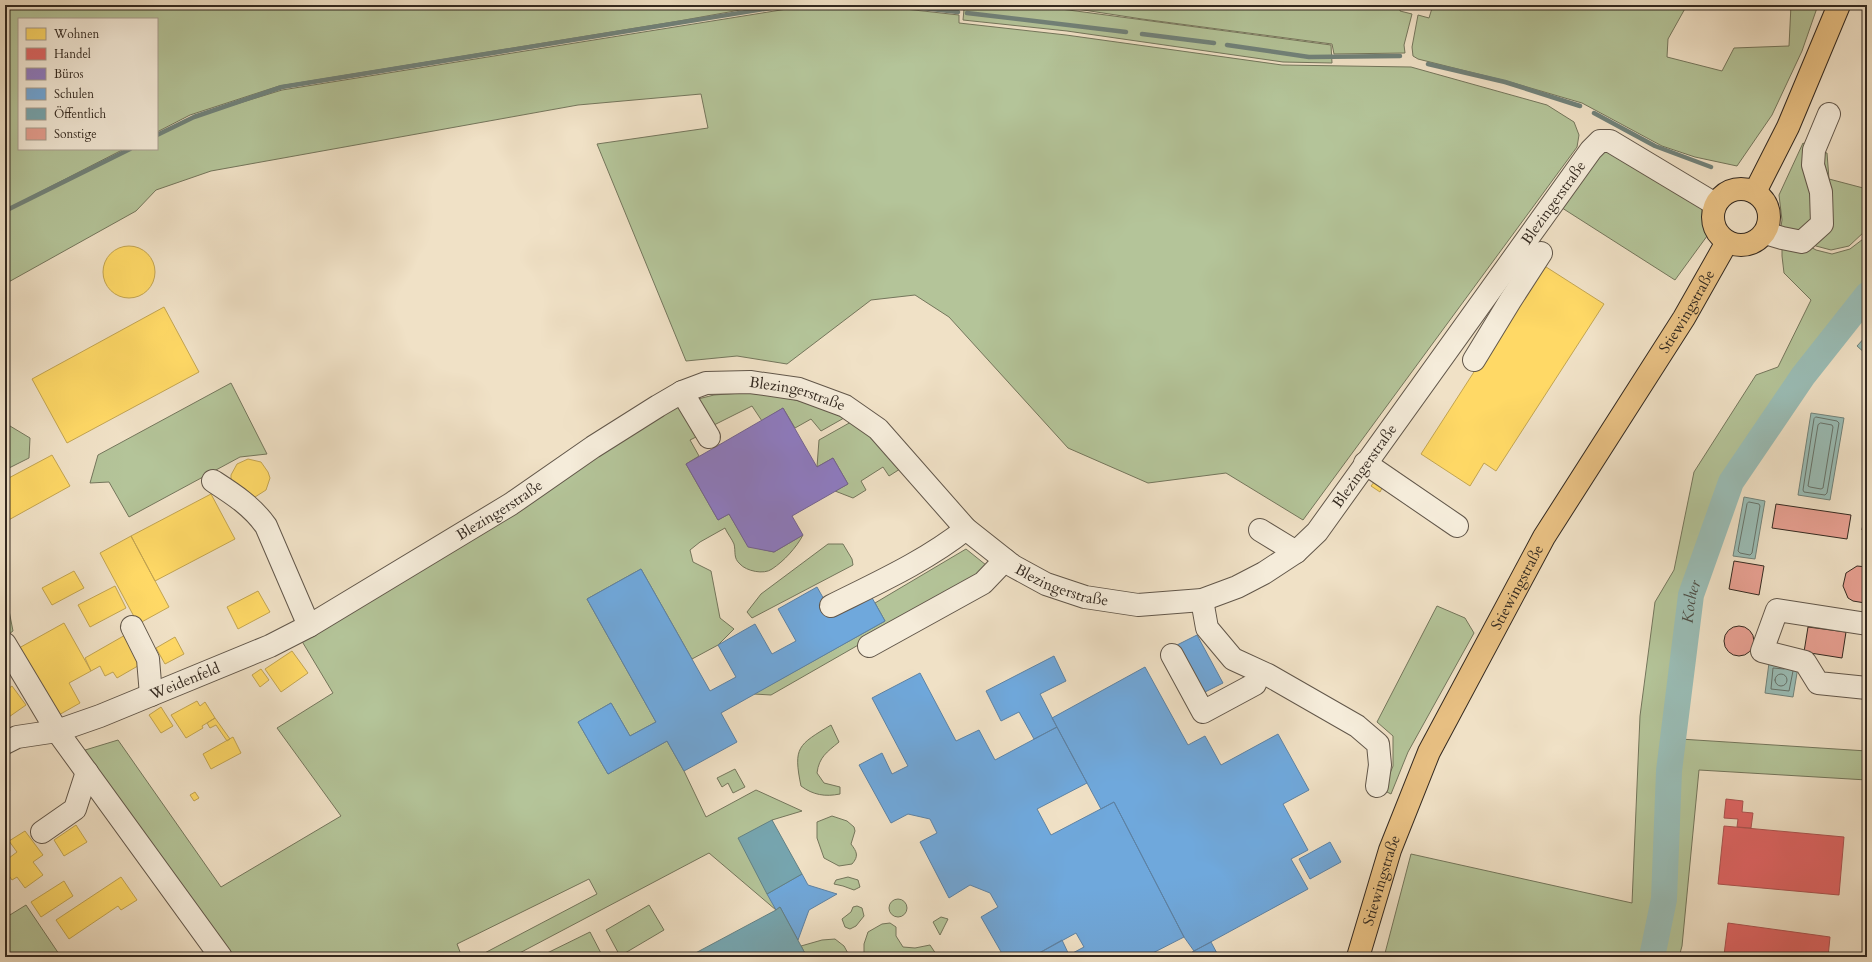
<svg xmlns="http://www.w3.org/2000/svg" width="1872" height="962" viewBox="0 0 1872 962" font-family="Cardo,serif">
<rect width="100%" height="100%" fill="#f0e1c6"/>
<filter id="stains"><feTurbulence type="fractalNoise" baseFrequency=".005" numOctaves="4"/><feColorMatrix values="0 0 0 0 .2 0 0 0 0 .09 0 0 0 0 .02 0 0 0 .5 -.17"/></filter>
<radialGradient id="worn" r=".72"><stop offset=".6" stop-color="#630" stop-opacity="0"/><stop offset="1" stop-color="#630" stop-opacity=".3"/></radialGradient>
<path fill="#b4c499" stroke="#74765c" d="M 5,5 L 768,5 L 679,21 L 279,86 L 190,115 L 157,132 L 157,19 L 19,19 L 19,149 L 124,149 L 5,210 Z
M 812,5 L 869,5 L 959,15 L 959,23 L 1066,35 L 1282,65 L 1411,67 L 1547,105 L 1574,122 L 1579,135 L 1577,147 L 1303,520 L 1226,473 L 1148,483 L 1068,448 L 949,317 L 915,295 L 871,300 L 787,364 L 737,356 L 686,361 L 597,144 L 708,128 L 701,94 L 578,105 L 211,171 L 156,190 L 136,211 L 5,284 L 5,211 L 130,149 L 157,149 L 157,135 L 194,117 L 282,90 Z
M 970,5 L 1031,5 L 1331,45 L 1332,63 L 1283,62 L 1067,31 L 963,20 L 964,9 Z
M 1051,5 L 1400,5 L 1400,11 L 1412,14 L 1404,45 L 1405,53 L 1334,54 L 1332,44 L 1142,19 Z
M 1433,5 L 1687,5 L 1668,39 L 1667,57 L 1722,71 L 1734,48 L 1789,46 L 1791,5 L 1818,5 L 1802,51 L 1772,115 L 1737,166 L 1695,157 L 1662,146 L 1582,103 L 1510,82 L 1418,59 L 1413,56 L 1412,47 L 1418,15 L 1429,18 Z
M 1803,143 L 1814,150 L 1827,153 L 1829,179 L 1867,189 L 1867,234 L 1864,232 L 1849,246 L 1831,250 L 1816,246 L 1801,238 L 1780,233 L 1782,220 L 1779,195 Z
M 1604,145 L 1705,206 L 1710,232 L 1675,280 L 1559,206 Z
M 1867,236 L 1867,310 L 1851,327 L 1736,491 L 1698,599 L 1680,739 L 1867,751 L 1867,780 L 1699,770 L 1682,946 L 1679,957 L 1384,957 L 1411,854 L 1632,903 L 1640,716 L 1655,602 L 1674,570 L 1694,472 L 1756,375 L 1778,367 L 1811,300 L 1784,273 L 1782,256 L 1782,238 L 1802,242 L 1816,250 L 1832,254 L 1850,249 Z
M 231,383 L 267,454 L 240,457 L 129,517 L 109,482 L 90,483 L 98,455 Z
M 741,393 C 780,394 808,401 844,418 L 821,431 L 811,419 L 795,428 L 783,408 L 762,421 L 752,406 L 712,426 L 690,401 L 714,395 Z
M 685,400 L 700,435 L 690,440 L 699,456 L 686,464 L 718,520 L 729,514 L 748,546 L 774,552 L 803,535 C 796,548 784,561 772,569 C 764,575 746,571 740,564 C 733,558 736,552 734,544 C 732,539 727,533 725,528 L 700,542 L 690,550 L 693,562 L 711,571 L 720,618 L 734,629 L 718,645 L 692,659 L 641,569 L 587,599 L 656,722 L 630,736 L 611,703 L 578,722 L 608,774 L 667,741 L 684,771 L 706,817 L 756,790 L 802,811 L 772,820 L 776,910 L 709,853 L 512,957 L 477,957 L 597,894 L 589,879 L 457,944 L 462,957 L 227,957 L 82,751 L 118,740 L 221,887 L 341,816 L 277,728 L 333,693 L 300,638 Z
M 851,422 L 875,440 L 900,469 L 889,476 L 883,467 L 861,481 L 866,490 L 853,498 L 835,491 L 848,484 L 833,458 L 817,467 L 819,440 Z
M 5,423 L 30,438 L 29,458 L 5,470 Z
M 828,544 L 843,544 L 852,559 L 853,565 L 752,618 L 747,612 L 761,594 Z
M 966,549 L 991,569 L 771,695 L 754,694 L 885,621 L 875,603 Z
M 5,590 L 13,631 L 5,637 Z
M 1437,606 L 1465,618 L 1474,633 L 1408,752 L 1391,794 L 1383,790 L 1393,766 L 1393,736 L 1377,722 Z
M 831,725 L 839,742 C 827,752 819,757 817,773 L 824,783 L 840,787 L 840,794 C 825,797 813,795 801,786 C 793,747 798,745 831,725 Z
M 735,769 L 745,787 L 733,793 L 728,783 L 722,787 L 717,778 Z
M 832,816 L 847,821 L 854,827 L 855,831 L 851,844 C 857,852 859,856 852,864 L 839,866 L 824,858 L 817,838 L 817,822 Z
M 848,877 L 858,880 L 860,887 L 854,890 L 843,886 L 834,884 L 836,880 Z
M889 908a9 9 0 1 1 18 0a9 9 0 1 1-18 0Z
M 26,905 L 61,957 L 5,957 L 5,918 Z
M 649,905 L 664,930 L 620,956 L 606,930 Z
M 857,906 L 862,908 L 864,916 L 856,926 L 850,929 L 845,927 L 842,919 L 851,912 L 853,907 Z
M 941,917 L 948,919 L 940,935 L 933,922 Z
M 890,923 L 896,927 L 896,936 L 903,947 L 915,948 L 930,945 L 938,957 L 864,957 L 864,944 L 868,932 L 882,924 Z
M 590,932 L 603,957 L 539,957 Z
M 835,939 L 844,946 L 850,957 L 807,957 L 801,946 L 822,940 Z"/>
<path fill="#9abdb6" stroke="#71827a" d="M 1867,335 L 1867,355 L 1857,346 Z
M 1811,413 L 1844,418 L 1830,500 L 1798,495 Z
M 1744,497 L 1765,501 L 1755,559 L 1733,556 Z
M 1769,663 L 1798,667 L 1793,697 L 1765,693 Z"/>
<path fill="#ffd966" stroke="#c2a451" d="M103 272a26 26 0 1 1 52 0a26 26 0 1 1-52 0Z
M 1543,265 L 1604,304 L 1496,471 L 1484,463 L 1470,486 L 1421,454 Z
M 164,307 L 199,372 L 67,443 L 32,379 Z
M 52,455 L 70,486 L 5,522 L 5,480 Z
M 248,459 L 261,462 L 268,472 L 270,478 L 266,490 L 255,497 L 249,497 L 231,482 L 231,475 L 237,464 Z
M 1375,481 L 1383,486 L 1380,492 L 1371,486 Z
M 211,494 L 235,539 L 155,581 L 131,536 Z
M 131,536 L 169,607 L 138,624 L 100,553 Z
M 74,571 L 84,588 L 52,605 L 42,588 Z
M 115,586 L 126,608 L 90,627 L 78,605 Z
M 258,591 L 270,612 L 238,629 L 227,607 Z
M 64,623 L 91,671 L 69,683 L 80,703 L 57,716 L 19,648 Z
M 127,634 L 143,663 L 117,678 L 113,672 L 105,676 L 100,666 L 91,671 L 85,658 Z
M 175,637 L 184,654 L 165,664 L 156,648 Z
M 292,651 L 308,673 L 281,692 L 265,669 Z
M 261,669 L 269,680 L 260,687 L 252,675 Z
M 12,686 L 26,705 L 6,719 L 5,691 Z
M 197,701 L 200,706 L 205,702 L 215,718 L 202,726 L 203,728 L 186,738 L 171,715 Z
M 161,707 L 173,726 L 161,733 L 149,715 Z
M 215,718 L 230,739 L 227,741 L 216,725 L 210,728 L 207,723 Z
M 233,737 L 241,753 L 211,769 L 203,754 Z
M 5,783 L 10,791 L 5,795 Z
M 195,792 L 199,798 L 194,801 L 190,795 Z
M 76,825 L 87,842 L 64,856 L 54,840 Z
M 25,831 L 43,855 L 33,862 L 43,875 L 25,888 L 17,877 L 12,880 L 5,870 L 5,861 L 17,852 L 9,841 Z
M 121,877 L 137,900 L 121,910 L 118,906 L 69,939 L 56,920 Z
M 64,881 L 73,896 L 41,917 L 31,902 Z"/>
<path fill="#e06666" stroke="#ac5451" d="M 1726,799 L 1743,801 L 1742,812 L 1753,813 L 1751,828 L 1737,827 L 1738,819 L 1724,818 Z
M 1724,826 L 1844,837 L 1839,895 L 1718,884 Z
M 1728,923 L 1830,937 L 1828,957 L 1736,957 L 1724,955 Z"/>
<path fill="#8e7cc3" stroke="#736392" d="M 783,408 L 817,467 L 833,458 L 848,484 L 792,516 L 803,535 L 774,552 L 748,547 L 729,514 L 718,520 L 686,464 Z"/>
<path fill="#6fa8dc" stroke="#5d82a4" d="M 641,569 L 710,691 L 736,677 L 718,645 L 755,624 L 772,654 L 796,641 L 778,609 L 817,587 L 834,617 L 871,596 L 885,621 L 721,713 L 737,742 L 684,771 L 667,741 L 608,774 L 578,722 L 611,703 L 630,736 L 656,722 L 587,599 Z
M 1197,635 L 1223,683 L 1201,694 L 1175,646 Z
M 1054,656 L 1066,681 L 1040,694 L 1057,727 L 1034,739 L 1019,712 L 1001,721 L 986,691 Z
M 1145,667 L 1188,745 L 1205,736 L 1221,765 L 1278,734 L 1309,790 L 1283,804 L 1308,850 L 1291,859 L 1308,889 L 1194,951 L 1184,937 L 1114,802 L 1101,809 L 1052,718 Z
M 920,673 L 956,741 L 979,730 L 995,760 L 1057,727 L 1087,783 L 1037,809 L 1051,835 L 1114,802 L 1184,937 L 1145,957 L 1070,957 L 1069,955 L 1084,947 L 1076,933 L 1032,957 L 1004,957 L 981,917 L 998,907 L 990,893 L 970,885 L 949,898 L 920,842 L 937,833 L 930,819 L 908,814 L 891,823 L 859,765 L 882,753 L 892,774 L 908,766 L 872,698 Z
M 1330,842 L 1341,862 L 1310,879 L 1299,859 Z
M 802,874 L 808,885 L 837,894 L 809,910 L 798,940 L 780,907 L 776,910 L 767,894 Z
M 1062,940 L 1070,957 L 1032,957 Z
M 1211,942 L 1219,957 L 1184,957 L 1194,951 Z"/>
<path fill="#76a5af" stroke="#628084" d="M 772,820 L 802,874 L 767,894 L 738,838 Z
M 780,907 L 807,957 L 688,957 L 776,910 Z"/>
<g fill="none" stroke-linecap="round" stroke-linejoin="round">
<path stroke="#66736b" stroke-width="1" d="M 1816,417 L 1837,421 L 1839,423 L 1827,493 L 1825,495 L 1804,492 L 1803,490 L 1814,419 Z
M 1821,423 L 1832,425 L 1833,427 L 1823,488 L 1821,489 L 1810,487 L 1808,486 L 1818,425 Z
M 1749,502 L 1759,504 L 1760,506 L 1752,553 L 1750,555 L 1740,553 L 1738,551 L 1747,504 Z
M 1784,669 L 1773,668 L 1771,689 L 1789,691 L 1793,671
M1775 680a6 6 0 1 1 12 0a6 6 0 1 1-12 0Z"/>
<path stroke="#71827a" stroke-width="4.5" d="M 896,5 L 958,12
M 967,13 L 1126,32
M 1142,34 L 1214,43
M 1227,45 L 1309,57 L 1400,56
M 1428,64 L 1505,82 L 1580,106
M 1594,113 L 1655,146 L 1711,167
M 157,135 L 194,117 L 282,87 L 789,5
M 5,211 L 130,149"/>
<path stroke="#9abdb6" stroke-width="26" id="s1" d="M 1652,957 L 1664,899 L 1669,771 L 1691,595 L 1731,482 L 1803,376 L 1867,295"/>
</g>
<path fill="#e8a092" stroke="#332920" d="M 1776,504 L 1851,515 L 1847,539 L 1772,528 Z
M 1865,511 L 1867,511 L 1867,531 L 1862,530 Z
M 1734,561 L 1764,566 L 1759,595 L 1729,589 Z
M 1857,566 L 1867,567 L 1867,602 L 1865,603 L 1853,601 L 1848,598 L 1843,586 L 1846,573 Z
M1724 641a15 15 0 1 1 30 0a15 15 0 1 1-30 0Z
M 1808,627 L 1846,632 L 1842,658 L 1804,652 Z"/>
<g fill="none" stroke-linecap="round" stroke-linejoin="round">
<defs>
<g id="minor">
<path d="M 1765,233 L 1782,238 L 1802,242 L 1822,224 L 1821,192 L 1813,165 L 1814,150 L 1829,114"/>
<path d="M 1474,360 L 1510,301 L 1541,253"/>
<path d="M 682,392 L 709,437"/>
<path d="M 1365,463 L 1457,526"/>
<path d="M 213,481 C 233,494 252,506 266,526 L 309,626"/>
<path d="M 1260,530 L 1296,552"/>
<path d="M 1202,600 L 1207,628 L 1233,659 L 1268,675 L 1357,726 L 1378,744 L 1380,765 L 1377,786"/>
<path d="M 831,606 C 877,583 926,561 966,529"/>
<path d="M 1867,624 L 1777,610 L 1762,651 L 1805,662 L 1818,683 L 1867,688"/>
<path d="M 132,627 L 148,659 L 151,695"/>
<path d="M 5,644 L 57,731 L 221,957"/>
<path d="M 869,646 L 983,583 L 1005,560"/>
<path d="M 1172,655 L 1203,712 L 1255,684 L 1259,672"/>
<path id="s2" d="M 5,743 L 17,737 L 57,731 L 100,716 L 270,646 L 309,626 L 511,504 L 593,447 L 658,406 L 682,392 L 706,383 L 750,382 L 799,389 L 845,406 L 878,429 L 966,529 L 1013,566 L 1046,584 L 1085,597 L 1138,605 L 1202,600 L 1237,587 L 1264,573 L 1296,552 L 1317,532 L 1591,150 L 1600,141 L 1610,141 L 1715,204"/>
<path d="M 42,832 L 75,809 L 87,772"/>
</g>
<g id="major">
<circle cx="1741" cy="217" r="28"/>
<path d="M 1755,192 L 1788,127 L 1839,5"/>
<path id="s3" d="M 1358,957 L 1390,850 L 1429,752 L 1544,537 L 1684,318 L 1727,242"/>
</g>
</defs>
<use href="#minor" stroke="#62574a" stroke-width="24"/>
<use href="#major" stroke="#332920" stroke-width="24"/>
<use href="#minor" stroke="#f5ecda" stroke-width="22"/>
<use href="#major" stroke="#e8c083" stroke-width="22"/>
</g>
<g text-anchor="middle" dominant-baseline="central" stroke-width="4" stroke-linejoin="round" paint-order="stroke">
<g font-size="15" fill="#332920" stroke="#f5ecda">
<text stroke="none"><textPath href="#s2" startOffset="1906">Blezingerstraße</textPath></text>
<text stroke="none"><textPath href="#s3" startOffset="728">Stiewingstraße</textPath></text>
<text stroke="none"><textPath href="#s2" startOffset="886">Blezingerstraße</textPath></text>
<text stroke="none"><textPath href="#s2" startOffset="1582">Blezingerstraße</textPath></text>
<text stroke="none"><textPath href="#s2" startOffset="550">Blezingerstraße</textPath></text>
<text stroke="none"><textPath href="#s2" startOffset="1222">Blezingerstraße</textPath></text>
<text stroke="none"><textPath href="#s3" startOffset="404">Stiewingstraße</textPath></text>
<text stroke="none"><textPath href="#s2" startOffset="191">Weidenfeld</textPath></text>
<text stroke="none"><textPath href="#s3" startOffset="80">Stiewingstraße</textPath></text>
</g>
<g font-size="16" font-style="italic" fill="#4d4e46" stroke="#f5ecda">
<text stroke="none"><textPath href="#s1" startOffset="358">Kocher</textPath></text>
</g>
</g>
<rect width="1872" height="962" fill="none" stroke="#f0e1c6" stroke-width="20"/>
<rect x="6" y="6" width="1860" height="950" fill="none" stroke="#332920" stroke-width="2"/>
<rect x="10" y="10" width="1852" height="942" fill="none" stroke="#332920"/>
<rect x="18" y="18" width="140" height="132" fill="#f5ecda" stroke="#a79e90"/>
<rect x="26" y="28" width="20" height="12" fill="#ffd966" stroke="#a79e90"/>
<text x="54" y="38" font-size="12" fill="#332920">Wohnen</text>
<rect x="26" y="48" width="20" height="12" fill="#e06666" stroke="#a79e90"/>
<text x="54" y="58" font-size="12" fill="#332920">Handel</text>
<rect x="26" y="68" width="20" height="12" fill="#8e7cc3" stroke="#a79e90"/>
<text x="54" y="78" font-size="12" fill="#332920">Büros</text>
<rect x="26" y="88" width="20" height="12" fill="#6fa8dc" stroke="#a79e90"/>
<text x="54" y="98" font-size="12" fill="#332920">Schulen</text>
<rect x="26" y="108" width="20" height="12" fill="#76a5af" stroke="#a79e90"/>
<text x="54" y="118" font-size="12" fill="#332920">Öffentlich</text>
<rect x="26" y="128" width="20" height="12" fill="#e8a092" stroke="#a79e90"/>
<text x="54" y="138" font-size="12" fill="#332920">Sonstige</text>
<rect width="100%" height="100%" filter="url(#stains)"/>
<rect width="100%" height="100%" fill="url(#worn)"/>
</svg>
